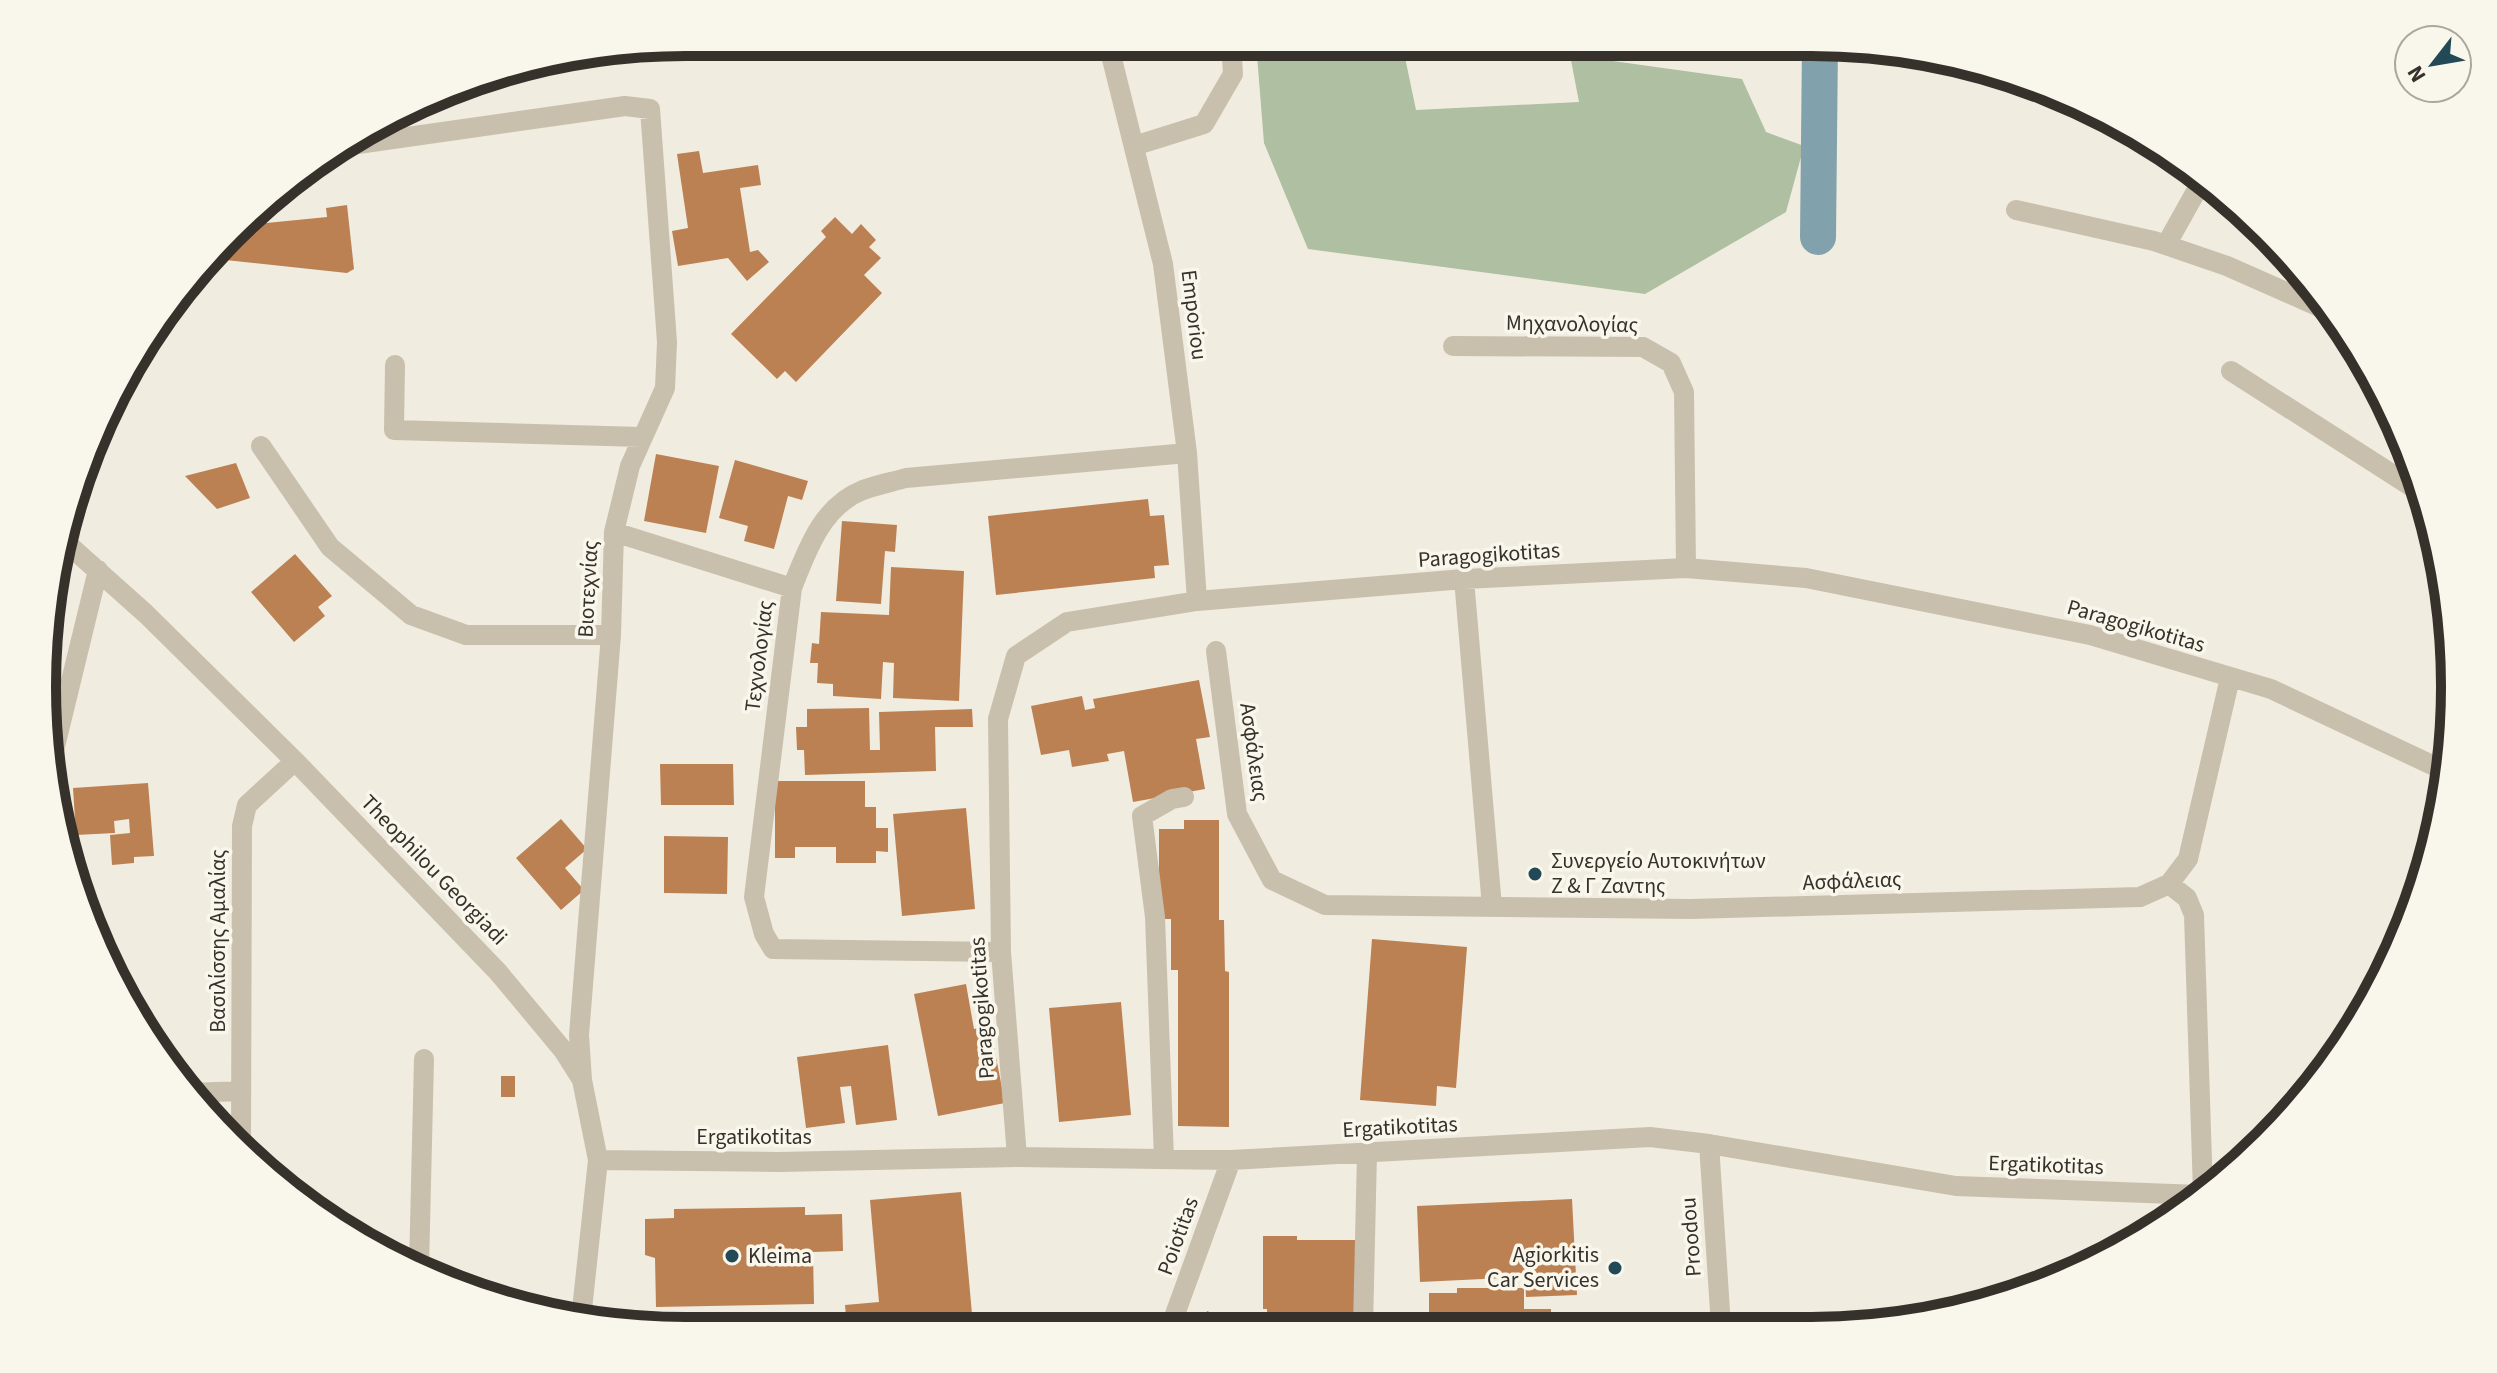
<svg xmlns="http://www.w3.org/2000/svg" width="2497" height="1373" viewBox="0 0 2497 1373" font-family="'Source Sans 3',sans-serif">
<rect width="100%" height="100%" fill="#f1ece0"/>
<path fill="#afbfa1" d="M 1256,43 L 1402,43 L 1416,110 L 1579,102 L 1570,55 L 1742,79 L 1766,132 L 1804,146 L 1786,212 L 1645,294 L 1308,249 L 1264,143 Z"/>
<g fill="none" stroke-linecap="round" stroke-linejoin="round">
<path stroke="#81a2ac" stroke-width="36" d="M 1818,237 L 1820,43"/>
</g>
<path fill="#bc8153" d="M 699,151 L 703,173 L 758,165 L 761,185 L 740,188 L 750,252 L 758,250 L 769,262 L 747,281 L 728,258 L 678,266 L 672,231 L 688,228 L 677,154 Z
M 347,205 L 354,269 L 347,273 L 216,259 L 247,225 L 327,217 L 326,208 Z
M 835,217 L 852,234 L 861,224 L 876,240 L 869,247 L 881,258 L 864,275 L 882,293 L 796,382 L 785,371 L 777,379 L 731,334 L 826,237 L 821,231 Z
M 656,454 L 719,466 L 706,533 L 644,521 Z
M 735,460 L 808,481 L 802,500 L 788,496 L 774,549 L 744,541 L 748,526 L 719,518 Z
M 236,463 L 250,498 L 217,509 L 185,476 Z
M 1148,499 L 1150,516 L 1164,515 L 1169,565 L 1154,566 L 1155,578 L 996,595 L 988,516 Z
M 842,521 L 897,525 L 895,552 L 885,551 L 881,604 L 836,601 Z
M 295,554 L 332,596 L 318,607 L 325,616 L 294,642 L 251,592 Z
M 891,567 L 964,571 L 959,701 L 893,698 L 894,663 L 883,662 L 881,699 L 833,696 L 833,684 L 817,683 L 818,663 L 810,663 L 812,643 L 819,644 L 821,612 L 889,615 Z
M 1199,680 L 1210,737 L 1196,739 L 1205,789 L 1133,802 L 1124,751 L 1107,754 L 1109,761 L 1072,767 L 1069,750 L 1041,755 L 1031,706 L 1082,696 L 1085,710 L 1095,708 L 1093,699 Z
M 869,708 L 870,750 L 880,750 L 879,712 L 972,709 L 973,727 L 935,727 L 936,771 L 805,775 L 804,750 L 797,750 L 796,727 L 807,727 L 807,709 Z
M 660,764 L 733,764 L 734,805 L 661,805 Z
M 775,781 L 865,781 L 865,807 L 876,807 L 876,828 L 888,828 L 888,852 L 876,851 L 876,863 L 836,863 L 836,847 L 795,847 L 795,858 L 775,858 Z
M 148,783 L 154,856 L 134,857 L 134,863 L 112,865 L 110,835 L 130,833 L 129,819 L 114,821 L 115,833 L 76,835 L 73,788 Z
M 966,808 L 975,909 L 902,916 L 893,814 Z
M 561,819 L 587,849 L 565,868 L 584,890 L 561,910 L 516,858 Z
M 1184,820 L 1219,820 L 1219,920 L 1224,920 L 1225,971 L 1229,972 L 1229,1127 L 1178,1126 L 1178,970 L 1171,970 L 1171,919 L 1159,919 L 1159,829 L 1184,829 Z
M 664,836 L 728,837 L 727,894 L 664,893 Z
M 1372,939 L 1467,947 L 1456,1088 L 1437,1086 L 1436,1106 L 1360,1100 Z
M 966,984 L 974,1029 L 979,1028 L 982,1044 L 993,1042 L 1005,1103 L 938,1116 L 914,994 Z
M 1121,1002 L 1131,1115 L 1059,1122 L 1049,1008 Z
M 888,1045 L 897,1120 L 856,1125 L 851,1086 L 840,1087 L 845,1123 L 806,1128 L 797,1057 Z
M 501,1076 L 515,1076 L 515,1097 L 501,1097 Z
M 961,1192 L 973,1325 L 962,1326 L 962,1329 L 888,1329 L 888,1326 L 847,1329 L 845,1305 L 879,1302 L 870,1200 Z
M 1572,1199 L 1577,1295 L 1526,1297 L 1525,1277 L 1420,1282 L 1417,1206 Z
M 805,1207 L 805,1215 L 842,1214 L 843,1251 L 813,1252 L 814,1304 L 656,1307 L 655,1258 L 645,1255 L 645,1219 L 674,1218 L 674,1209 Z
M 1263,1236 L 1297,1236 L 1297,1240 L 1357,1240 L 1358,1327 L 1267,1328 L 1267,1309 L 1263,1309 Z
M 1457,1288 L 1524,1288 L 1524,1309 L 1551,1309 L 1551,1327 L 1429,1327 L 1429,1293 L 1457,1293 Z
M 1207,1311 L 1239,1324 L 1237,1328 L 1200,1328 Z"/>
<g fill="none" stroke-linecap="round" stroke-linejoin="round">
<path stroke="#c9bfad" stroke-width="20" d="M 1105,42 L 1111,55 L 1163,264 L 1187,453 L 1197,601
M 351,145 L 625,106 L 650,109 L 667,342 L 665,388 L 630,466 L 614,532 L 611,635 L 579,1035 L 582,1080
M 1134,146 L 1204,124 L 1233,74 L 1231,43
M 2016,210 L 2154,241 L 2227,266 L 2333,313
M 2166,245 L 2203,179
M 1453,346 L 1643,347 L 1671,363 L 1684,392 L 1686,568
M 395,365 L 394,430 L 642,437
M 2231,371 L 2423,494
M 261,446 L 330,547 L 411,615 L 466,635 L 611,635
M 614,532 L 792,588
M 62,539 L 146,614 L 295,761 L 498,972 L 563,1050 L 582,1080 L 598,1160 L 581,1319
M 1464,579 L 1492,907
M 1216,651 L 1237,814 L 1272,880 L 1325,905 L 1691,909 L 2140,897 L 2169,884 L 2188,859 L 2230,678
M 51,763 L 98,570
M 2169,884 L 2187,898 L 2194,915 L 2203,1192
M 1001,952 L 773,949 L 764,934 L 754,897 L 792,588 C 807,550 822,506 863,490 C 877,485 892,482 906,478 L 1187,453
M 191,1093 L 240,1091
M 241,1143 L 242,826 L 247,805 L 295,761
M 1709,1144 L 1721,1326
M 1017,1157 L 1001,952 L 998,719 L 1016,656 L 1067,622 L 1197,601 L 1464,579 L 1686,568 L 1806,578 L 2090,635 L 2271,689 L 2449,773
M 1164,1159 L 1155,917 L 1142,816 L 1172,799 L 1184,797
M 598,1160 L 778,1162 L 1017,1157 L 1231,1160 L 1650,1137 L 1709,1144 L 1956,1186 L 2200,1195
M 419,1267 L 424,1059
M 1363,1327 L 1367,1153
M 1170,1328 L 1231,1160"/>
</g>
<g fill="#234856" stroke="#f9f6ec" stroke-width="3">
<circle cx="1535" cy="874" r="8"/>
<circle cx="732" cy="1256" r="8"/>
<circle cx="1615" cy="1268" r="8"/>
</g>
<g text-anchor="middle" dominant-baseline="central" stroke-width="7" stroke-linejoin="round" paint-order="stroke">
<g font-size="22" fill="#37312b" stroke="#f9f6ec">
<text transform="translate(1194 315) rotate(83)">Emporiou</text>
<text transform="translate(1572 324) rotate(1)">Μηχανολογίας</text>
<text transform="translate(1489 555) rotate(-4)">Paragogikotitas</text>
<text transform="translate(588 589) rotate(-87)">Βιοτεχνίας</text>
<text transform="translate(2136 626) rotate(16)">Paragogikotitas</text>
<text transform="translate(759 656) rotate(-83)">Τεχνολογίας</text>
<text transform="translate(1254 752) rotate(82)">Ασφάλειας</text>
<text transform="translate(434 870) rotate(46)">Theophilou Georgiadi</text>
<text transform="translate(1852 881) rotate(-2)">Ασφάλειας</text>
<text transform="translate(218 941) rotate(-90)">Βασιλίσσης Αμαλίας</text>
<text transform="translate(982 1008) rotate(-94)">Paragogikotitas</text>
<text transform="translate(1400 1127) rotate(-3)">Ergatikotitas</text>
<text x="754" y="1137">Ergatikotitas</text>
<text transform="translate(2046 1165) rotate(2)">Ergatikotitas</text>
<text transform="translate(1178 1236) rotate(-70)">Poiotitas</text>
<text transform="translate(1691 1237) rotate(-94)">Proodou</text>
</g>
<g font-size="22" fill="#37312b" stroke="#f9f6ec" text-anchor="start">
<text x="1551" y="861">Συνεργείο Αυτοκινήτων<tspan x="1551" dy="25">Ζ &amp; Γ Ζαντης</tspan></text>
<text x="1599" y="1255" text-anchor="end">Agiorkitis<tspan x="1599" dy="25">Car Services</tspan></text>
<text x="748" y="1256">Kleima</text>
</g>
</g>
<path d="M0 0H2497V1373H0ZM686 56H1811A630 630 0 0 1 2441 686V687A630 630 0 0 1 1811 1317H686A630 630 0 0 1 56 687V686A630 630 0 0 1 686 56Z" fill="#f9f6ec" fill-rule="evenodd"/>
<path fill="none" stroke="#37312b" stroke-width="10" d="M686 56H1811A630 630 0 0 1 2441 686V687A630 630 0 0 1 1811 1317H686A630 630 0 0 1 56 687V686A630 630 0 0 1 686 56Z"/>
<g transform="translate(2433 64) rotate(239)"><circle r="38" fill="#f9f6ec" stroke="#aba79f" stroke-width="2"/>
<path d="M0-6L14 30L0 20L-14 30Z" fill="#234856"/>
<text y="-12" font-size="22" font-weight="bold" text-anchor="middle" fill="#37312b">N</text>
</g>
</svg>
